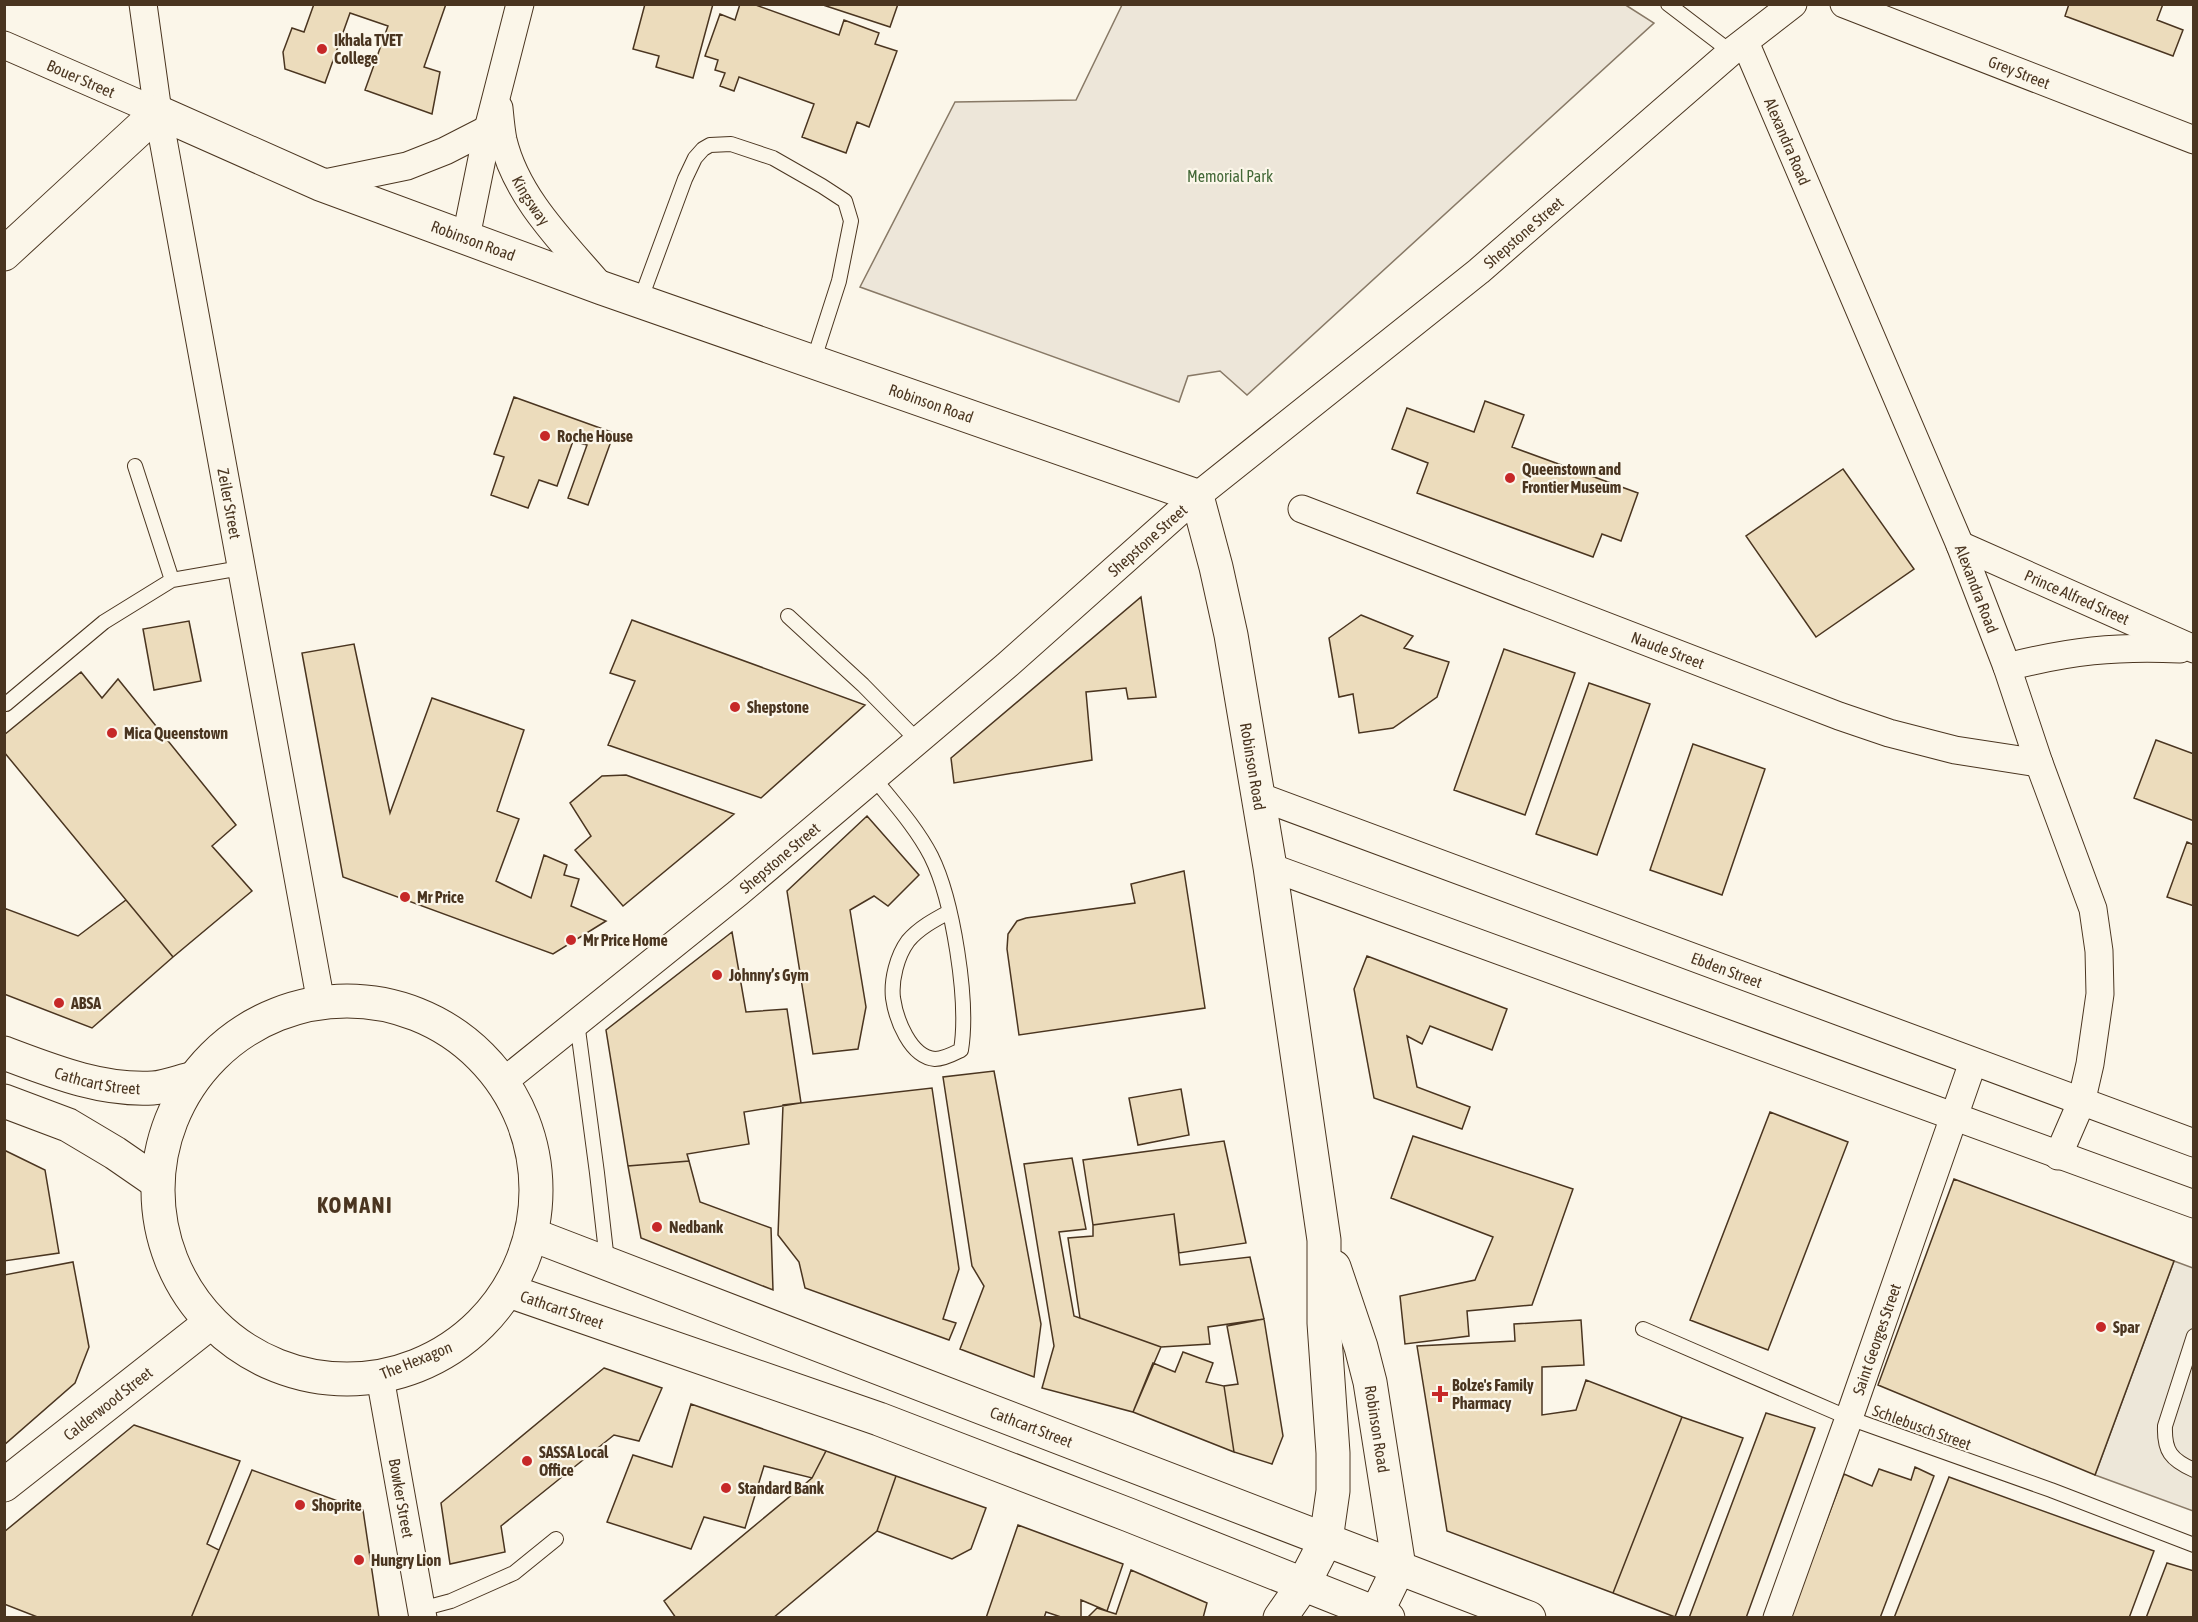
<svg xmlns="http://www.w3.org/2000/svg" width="2198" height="1622" viewBox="0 0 2198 1622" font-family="'Asap Condensed',sans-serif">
<rect width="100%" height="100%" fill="#fbf6e9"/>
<path fill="#ede6d9" stroke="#887966" stroke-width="1.5" d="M 1624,4 L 1654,23 L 1247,395 L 1220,371 L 1188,376 L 1179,402 L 860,287 L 955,102 L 1076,100 L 1122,5 Z"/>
<path fill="#ede7d9" stroke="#887966" stroke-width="1.5" d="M 2174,1261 L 2193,1268 L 2193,1511 L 2095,1475 Z"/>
<path fill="#ecdcbc" stroke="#4a3520" stroke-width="1.5" d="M 314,4 L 446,4 L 424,67 L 440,72 L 432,114 L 365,90 L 388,26 L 350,13 L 325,83 L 285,69 L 283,52 L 292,28 L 304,32 Z
M 645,4 L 713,4 L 693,78 L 656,67 L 659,56 L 633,49 Z
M 740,4 L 753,4 L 839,35 L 844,20 L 879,33 L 875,44 L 897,51 L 869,127 L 857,122 L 846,153 L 802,137 L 814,104 L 739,77 L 734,91 L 720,86 L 725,73 L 715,70 L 718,60 L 705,56 L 720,14 L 735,20 Z
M 820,4 L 898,4 L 890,27 Z
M 2069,4 L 2163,4 L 2157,20 L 2183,30 L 2173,56 L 2065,16 Z
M 514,397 L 614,433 L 588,505 L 568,498 L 587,445 L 573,441 L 557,486 L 539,480 L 528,508 L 491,495 L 504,457 L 494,454 Z
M 1485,401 L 1524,415 L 1512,447 L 1638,493 L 1621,541 L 1602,534 L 1593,557 L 1417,493 L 1428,463 L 1392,449 L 1407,408 L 1474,432 Z
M 1843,469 L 1914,569 L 1816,637 L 1746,536 Z
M 1141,597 L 1156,697 L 1128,699 L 1126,688 L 1086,692 L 1092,760 L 954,783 L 951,758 Z
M 1361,615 L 1413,636 L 1404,648 L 1449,662 L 1437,697 L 1393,728 L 1359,733 L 1353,694 L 1339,697 L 1329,638 Z
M 632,620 L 865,705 L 761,798 L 608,745 L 635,681 L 610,673 Z
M 189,621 L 201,681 L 154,690 L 143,629 Z
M 354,644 L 390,813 L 432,698 L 524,730 L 497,811 L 519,819 L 496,881 L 531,898 L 544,855 L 567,865 L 564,875 L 579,879 L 571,906 L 606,921 L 553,954 L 343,877 L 302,653 Z
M 1504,649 L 1575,673 L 1525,815 L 1454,790 Z
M 81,672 L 102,698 L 118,679 L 236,825 L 212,846 L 252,891 L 173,957 L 4,752 L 4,735 Z
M 1589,683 L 1650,704 L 1597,855 L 1536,834 Z
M 2156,740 L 2194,754 L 2194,821 L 2134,798 Z
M 1693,744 L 1765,769 L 1722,895 L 1650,870 Z
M 626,775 L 734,814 L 623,906 L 575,850 L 591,836 L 570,803 L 602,776 Z
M 867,816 L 919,875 L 888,906 L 874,896 L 850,910 L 866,1007 L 858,1049 L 813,1054 L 787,891 Z
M 2187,842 L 2194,845 L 2194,906 L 2167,897 Z
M 1184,871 L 1205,1008 L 1019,1035 L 1007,949 L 1008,934 L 1017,921 L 1026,918 L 1135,903 L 1131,884 Z
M 126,900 L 173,957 L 92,1028 L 4,994 L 4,908 L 78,936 Z
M 732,932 L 746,1012 L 787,1009 L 801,1103 L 744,1112 L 749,1144 L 687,1154 L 689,1161 L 628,1166 L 606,1030 Z
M 1367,956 L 1507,1009 L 1492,1050 L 1430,1026 L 1422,1044 L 1407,1036 L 1417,1087 L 1470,1107 L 1462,1129 L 1374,1098 L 1354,989 Z
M 994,1071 L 1041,1324 L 1034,1377 L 960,1349 L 984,1286 L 972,1266 L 943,1077 Z
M 932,1088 L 959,1269 L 943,1319 L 956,1323 L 949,1340 L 805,1288 L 799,1262 L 778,1235 L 783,1105 Z
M 1181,1089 L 1189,1135 L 1138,1145 L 1129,1098 Z
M 1770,1112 L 1848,1142 L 1768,1350 L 1690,1320 Z
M 1413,1136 L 1573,1189 L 1532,1305 L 1467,1311 L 1469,1336 L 1405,1344 L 1400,1296 L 1475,1280 L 1493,1237 L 1391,1198 Z
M 1224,1141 L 1246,1243 L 1179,1253 L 1174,1214 L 1093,1225 L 1083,1160 Z
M 4,1150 L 45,1170 L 59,1253 L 4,1261 Z
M 1072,1158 L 1086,1229 L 1059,1232 L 1074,1316 L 1161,1347 L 1133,1412 L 1042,1388 L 1054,1346 L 1024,1164 Z
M 689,1161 L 700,1202 L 771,1228 L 773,1290 L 641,1238 L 628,1166 Z
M 1954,1179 L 2174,1261 L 2095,1475 L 1878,1385 Z
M 1174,1214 L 1180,1265 L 1250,1257 L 1264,1319 L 1208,1327 L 1210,1344 L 1161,1347 L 1080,1318 L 1068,1238 L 1093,1236 L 1093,1225 Z
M 73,1262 L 89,1347 L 75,1383 L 4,1445 L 4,1275 Z
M 1264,1319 L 1283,1436 L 1272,1464 L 1234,1452 L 1224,1386 L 1238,1384 L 1227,1326 Z
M 1581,1320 L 1584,1365 L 1542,1367 L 1542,1415 L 1576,1410 L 1586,1380 L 1682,1417 L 1613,1593 L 1447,1531 L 1417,1346 L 1515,1341 L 1514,1324 Z
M 1183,1352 L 1213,1363 L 1206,1382 L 1224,1386 L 1234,1452 L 1133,1412 L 1153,1363 L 1175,1372 Z
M 604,1368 L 662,1388 L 639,1441 L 614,1435 L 501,1526 L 505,1552 L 450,1564 L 441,1503 Z
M 691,1404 L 826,1451 L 812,1478 L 764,1466 L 745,1528 L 704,1517 L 691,1549 L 607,1522 L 633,1455 L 672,1467 Z
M 1766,1413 L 1815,1428 L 1746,1618 L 1689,1618 Z
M 1682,1417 L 1743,1438 L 1675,1617 L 1613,1593 Z
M 134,1425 L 240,1461 L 207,1544 L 219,1550 L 191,1618 L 40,1618 L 4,1604 L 4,1532 Z
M 826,1451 L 896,1476 L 877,1531 L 773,1618 L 676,1618 L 664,1601 L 812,1478 Z
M 1915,1467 L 1934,1476 L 1880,1618 L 1790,1618 L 1844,1474 L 1872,1486 L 1879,1469 L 1911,1480 Z
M 252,1470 L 363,1510 L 379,1618 L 191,1618 Z
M 896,1476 L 986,1508 L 971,1549 L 952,1559 L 877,1531 Z
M 1949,1477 L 2154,1551 L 2129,1618 L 1894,1618 Z
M 1018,1525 L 1123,1564 L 1107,1611 L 1081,1600 L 1081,1618 L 1064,1618 L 1046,1612 L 1044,1618 L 986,1618 Z
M 2167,1563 L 2194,1571 L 2194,1618 L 2146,1618 Z
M 1131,1570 L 1207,1603 L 1203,1618 L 1087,1618 L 1097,1608 L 1116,1614 Z"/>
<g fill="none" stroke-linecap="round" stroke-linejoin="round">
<defs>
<path id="service" d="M 1668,4 L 1731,52
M 640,301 L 685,179 L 695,158 L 703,149 L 710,145 L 731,144 L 773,158 L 822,186 L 845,201 L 851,221 L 839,281 L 813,362
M 135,466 L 172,580 L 241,568
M 788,616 L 863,685 L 918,741
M 6,704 L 104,622 L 172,580
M 873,777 C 893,802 916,827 931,856 C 953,900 969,1001 961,1050 C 953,1054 944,1059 935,1059 C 910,1057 896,1019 893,998 C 891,980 897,956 908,941 C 919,928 934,920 949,912
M 577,1022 L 597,1173 L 607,1261
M 1643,1329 L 1849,1418 L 2051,1490 L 2194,1545
M 2194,1336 L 2165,1426 C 2164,1451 2171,1460 2194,1470
M 421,1609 L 451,1601 L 514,1573 L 556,1539"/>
<g id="minor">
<path id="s1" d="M 143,4 L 158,112 L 321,1003"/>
<path id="s2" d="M 1844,4 L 2194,140"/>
<path id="s3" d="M 1745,42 L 1960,545 L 2007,667 L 2039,763 L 2093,909 L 2099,951 L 2100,994 L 2090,1064 L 2081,1103 L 2058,1156"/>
<path id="s4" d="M 4,45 L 158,112"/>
<path id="s5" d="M 499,108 C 500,118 501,130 503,140 C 517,199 565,244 602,288"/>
<path d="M 320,184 L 407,166 L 445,151 L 488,129"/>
<path d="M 466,237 L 488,129 L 520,4"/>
<path id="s6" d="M 1302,509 L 1839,716 L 1889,733 L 1955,750 L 2039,763"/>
<path id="s7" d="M 1960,545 L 2194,649"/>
<path d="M 2007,667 C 2070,651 2115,646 2180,649"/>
<path id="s8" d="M 1258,796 L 2194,1143"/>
<path d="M 1270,867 L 2194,1204"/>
<path id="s9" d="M 503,1082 L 738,893 L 1006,666 L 1197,496 L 1479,271 L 1731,52 L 1793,4"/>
<path id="s10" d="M 380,1377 L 423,1618"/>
<path id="s11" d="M 1777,1618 L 1849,1418 L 1973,1062"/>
</g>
<g id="tertiary">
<path id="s12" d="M 4,254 L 158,112 L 320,184 L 602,288 L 1197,496 L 1216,567 L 1231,635 L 1270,867 L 1324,1240 L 1324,1323 L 1333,1453 L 1333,1491 L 1326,1540 L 1303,1585 L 1280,1618"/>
<path id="s13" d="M 1334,1267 L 1361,1347 L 1370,1382 L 1399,1567 L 1374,1618"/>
<path id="s14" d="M 4,1485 L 210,1323"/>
</g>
<g id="trunk">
<circle cx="347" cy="1190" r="189"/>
<path id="s15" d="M 4,1053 C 52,1071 101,1091 153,1088 C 166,1087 181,1081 194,1078"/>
<path d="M 4,1101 L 68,1125 L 115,1153 L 157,1182"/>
<path id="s16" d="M 533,1235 L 1529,1618"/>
<path id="s17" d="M 509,1291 L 879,1419 L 1129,1515 L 1388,1618"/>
</g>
</defs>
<use href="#service" stroke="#4a3520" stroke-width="16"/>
<use href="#minor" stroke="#4a3520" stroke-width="29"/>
<use href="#tertiary" stroke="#4a3520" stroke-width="35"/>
<use href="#trunk" stroke="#4a3520" stroke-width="35"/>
<use href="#service" stroke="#fbf6e9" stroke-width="14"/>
<use href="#minor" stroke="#fbf6e9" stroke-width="27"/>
<use href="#tertiary" stroke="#fbf6e9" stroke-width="33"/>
<use href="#trunk" stroke="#fbf6e9" stroke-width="33"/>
</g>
<g fill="#c62828" stroke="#fbf6e9" stroke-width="2">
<circle cx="322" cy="49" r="6"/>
<circle cx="545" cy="436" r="6"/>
<circle cx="1510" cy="478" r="6"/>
<circle cx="735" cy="707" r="6"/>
<circle cx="112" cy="733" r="6"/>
<circle cx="405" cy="897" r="6"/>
<circle cx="571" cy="940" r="6"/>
<circle cx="717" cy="975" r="6"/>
<circle cx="59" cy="1003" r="6"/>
<circle cx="657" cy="1227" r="6"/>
<circle cx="2101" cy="1327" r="6"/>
<path d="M1437 1385h6v6h6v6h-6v6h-6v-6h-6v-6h6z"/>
<circle cx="527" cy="1461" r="6"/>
<circle cx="726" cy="1488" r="6"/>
<circle cx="300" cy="1505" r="6"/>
<circle cx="359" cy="1560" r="6"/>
</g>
<g text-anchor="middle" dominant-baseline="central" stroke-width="4.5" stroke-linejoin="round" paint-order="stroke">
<g font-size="16" font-weight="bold" fill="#4a3520" stroke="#fbf6e9" text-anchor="start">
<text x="334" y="40">Ikhala TVET<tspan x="334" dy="18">College</tspan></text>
<text x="557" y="436">Roche House</text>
<text x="1522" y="469">Queenstown and<tspan x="1522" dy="18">Frontier Museum</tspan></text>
<text x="747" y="707">Shepstone</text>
<text x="124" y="733">Mica Queenstown</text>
<text x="417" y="897">Mr Price</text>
<text x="583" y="940">Mr Price Home</text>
<text x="729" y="975">Johnny’s Gym</text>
<text x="71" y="1003">ABSA</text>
<text x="669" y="1227">Nedbank</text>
<text x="2113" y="1327">Spar</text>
<text x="1452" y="1385">Bolze's Family<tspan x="1452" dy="18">Pharmacy</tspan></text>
<text x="539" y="1452">SASSA Local<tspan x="539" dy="18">Office</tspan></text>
<text x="738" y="1488">Standard Bank</text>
<text x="312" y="1505">Shoprite</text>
<text x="371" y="1560">Hungry Lion</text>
</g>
<g font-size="16" fill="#4a3520" stroke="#fbf6e9">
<text stroke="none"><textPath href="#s2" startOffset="188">Grey Street</textPath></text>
<text stroke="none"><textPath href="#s4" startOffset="84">Bouer Street</textPath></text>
<text stroke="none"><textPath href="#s3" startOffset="108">Alexandra Road</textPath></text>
<text stroke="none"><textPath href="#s5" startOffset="99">Kingsway</textPath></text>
<text stroke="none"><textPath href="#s9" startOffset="1328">Shepstone Street</textPath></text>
<text stroke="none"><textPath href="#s12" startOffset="550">Robinson Road</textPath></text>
<text stroke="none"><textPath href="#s12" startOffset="1036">Robinson Road</textPath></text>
<text stroke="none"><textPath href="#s1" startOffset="507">Zeiler Street</textPath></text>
<text stroke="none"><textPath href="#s9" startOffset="842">Shepstone Street</textPath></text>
<text stroke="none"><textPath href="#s3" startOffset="594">Alexandra Road</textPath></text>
<text stroke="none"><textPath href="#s7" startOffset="128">Prince Alfred Street</textPath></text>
<text stroke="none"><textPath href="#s6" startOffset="392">Naude Street</textPath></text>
<text stroke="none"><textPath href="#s12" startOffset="1594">Robinson Road</textPath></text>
<text stroke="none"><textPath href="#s9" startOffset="356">Shepstone Street</textPath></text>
<text stroke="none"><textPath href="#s8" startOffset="500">Ebden Street</textPath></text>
<text stroke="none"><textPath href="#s15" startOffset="98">Cathcart Street</textPath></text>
<text stroke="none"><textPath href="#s17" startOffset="56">Cathcart Street</textPath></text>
<text stroke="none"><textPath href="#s11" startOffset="296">Saint Georges Street</textPath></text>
<text transform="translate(416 1360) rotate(-22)">The Hexagon</text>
<text stroke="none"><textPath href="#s14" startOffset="132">Calderwood Street</textPath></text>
<text stroke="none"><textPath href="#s16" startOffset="534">Cathcart Street</textPath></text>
<text transform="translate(1922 1427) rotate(20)">Schlebusch Street</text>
<text stroke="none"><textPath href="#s13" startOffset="168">Robinson Road</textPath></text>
<text stroke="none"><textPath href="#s10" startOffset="123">Bowker Street</textPath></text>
</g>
<g font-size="16" fill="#436837" stroke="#fbf6e9">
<text x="1230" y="176">Memorial Park</text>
</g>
<g font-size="22" font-weight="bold" letter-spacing="1.5" fill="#4a3520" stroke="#fbf6e9">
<text x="355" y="1205">KOMANI</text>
</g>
</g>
<rect width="2198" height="1622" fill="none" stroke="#4a3520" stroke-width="12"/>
</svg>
